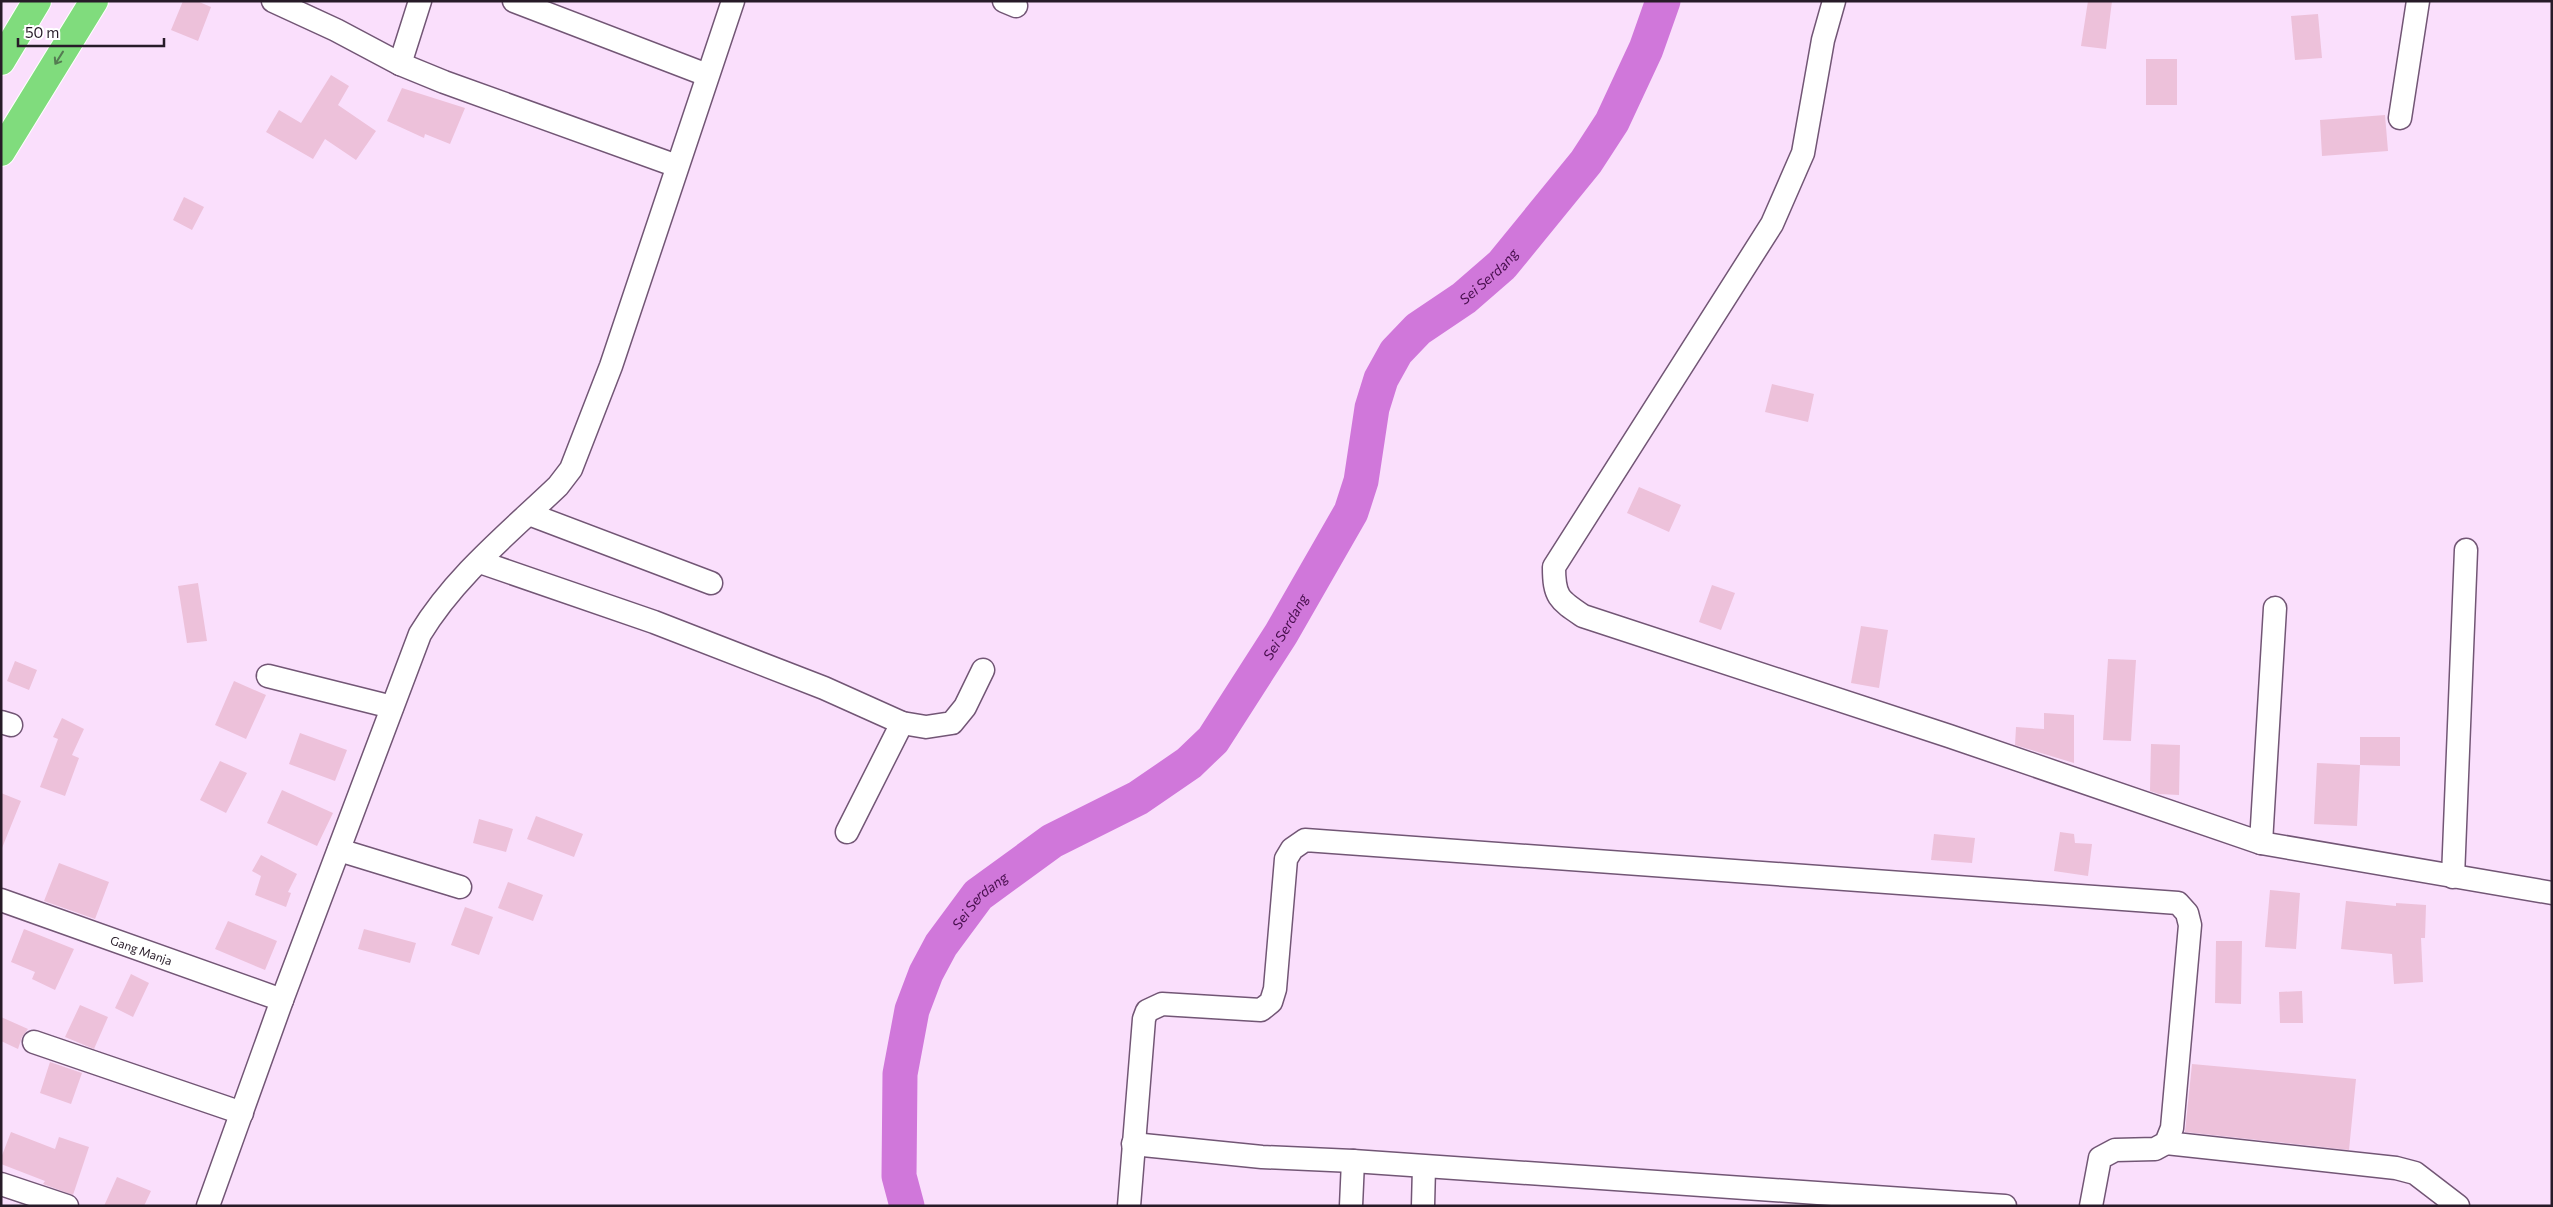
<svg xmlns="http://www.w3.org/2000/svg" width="2553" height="1207" viewBox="0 0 2553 1207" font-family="Commissioner,sans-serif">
<rect width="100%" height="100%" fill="#fadffc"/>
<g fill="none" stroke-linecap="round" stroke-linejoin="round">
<path stroke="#d077da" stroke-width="35" id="s1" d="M 907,1206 L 899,1176 L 900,1074 L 912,1010 L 926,973 L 941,945 L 978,895 L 1052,841 L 1138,798 L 1189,763 L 1213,740 L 1281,634 L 1351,512 L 1361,481 L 1372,408 L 1381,379 L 1396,352 L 1418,329 L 1464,298 L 1502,265 L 1586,162 L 1612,122 L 1646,49 L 1663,1"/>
</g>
<path fill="#edc1da" d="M 183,1 L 197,1 L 211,7 L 198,41 L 171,30 Z
M 2088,1 L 2112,1 L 2106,49 L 2081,46 Z
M 2318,14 L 2322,58 L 2295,60 L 2291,16 Z
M 2146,59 L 2177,59 L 2177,105 L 2146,105 Z
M 331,75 L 349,86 L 338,105 L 376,131 L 356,160 L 325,139 L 313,159 L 266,132 L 279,110 L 301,123 Z
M 402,88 L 465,108 L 450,144 L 425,134 L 424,138 L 387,121 Z
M 2385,115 L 2388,151 L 2322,156 L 2320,120 Z
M 184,197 L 204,207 L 192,230 L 173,220 Z
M 1772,384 L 1814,394 L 1808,422 L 1765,412 Z
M 1639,487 L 1681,505 L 1669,532 L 1627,513 Z
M 198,583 L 207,641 L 187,643 L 178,586 Z
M 1712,585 L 1735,593 L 1721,630 L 1699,622 Z
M 1861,626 L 1888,630 L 1879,688 L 1851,683 Z
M 2108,659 L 2136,660 L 2131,741 L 2103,740 Z
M 15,661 L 37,670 L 29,690 L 7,681 Z
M 234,681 L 266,695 L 246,739 L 215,725 Z
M 2044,713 L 2074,715 L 2074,763 L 2015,745 L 2016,727 L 2044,729 Z
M 62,718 L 84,729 L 72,755 L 79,758 L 65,796 L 40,787 L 58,739 L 53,737 Z
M 300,733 L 347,750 L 335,781 L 289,764 Z
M 2360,737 L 2400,737 L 2400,766 L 2360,765 Z
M 2151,744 L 2180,745 L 2179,795 L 2159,794 L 2150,791 Z
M 220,761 L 247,773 L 226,813 L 200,800 Z
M 2317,763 L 2360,765 L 2357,826 L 2314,824 Z
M 282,790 L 333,813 L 317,846 L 267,823 Z
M 1,793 L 21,801 L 2,848 L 1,848 Z
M 536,816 L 583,834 L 574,857 L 527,839 Z
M 479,819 L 513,829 L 506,852 L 473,843 Z
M 2060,832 L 2074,834 L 2075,843 L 2092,844 L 2088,876 L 2054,871 Z
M 1934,834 L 1975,838 L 1972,863 L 1931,860 Z
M 261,855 L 297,874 L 288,892 L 291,893 L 286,907 L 255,895 L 261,876 L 252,871 Z
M 59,863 L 109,882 L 95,919 L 44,901 Z
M 508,882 L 543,895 L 533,921 L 498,908 Z
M 2270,890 L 2300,893 L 2296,949 L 2265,947 Z
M 2346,901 L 2396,906 L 2396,903 L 2426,905 L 2425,938 L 2421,938 L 2423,982 L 2394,984 L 2392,954 L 2341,949 Z
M 465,907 L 493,917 L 479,955 L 451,945 Z
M 228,921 L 277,941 L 265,970 L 215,949 Z
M 24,929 L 74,949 L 55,990 L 32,979 L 35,972 L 11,962 Z
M 364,929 L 416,943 L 410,963 L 358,949 Z
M 2216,941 L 2242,941 L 2241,1004 L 2215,1003 Z
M 131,974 L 149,983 L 133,1017 L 115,1008 Z
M 2302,991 L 2303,1023 L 2280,1023 L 2279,992 Z
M 80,1005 L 108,1017 L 94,1049 L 65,1037 Z
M 1,1017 L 28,1029 L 22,1037 L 18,1049 L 1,1041 Z
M 50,1062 L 82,1073 L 71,1104 L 40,1093 Z
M 2192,1064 L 2356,1079 L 2349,1150 L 2185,1132 Z
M 11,1132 L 55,1149 L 59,1137 L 89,1147 L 73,1195 L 43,1184 L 45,1181 L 1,1164 L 1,1158 Z
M 117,1177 L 151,1191 L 144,1206 L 104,1206 Z"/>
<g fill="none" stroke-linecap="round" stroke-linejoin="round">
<defs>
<g id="minor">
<path d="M 273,1 L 336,30 L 400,64 L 444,82 L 677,166"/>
<path d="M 514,1 L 707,75"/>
<path d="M 1004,1 L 1016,6"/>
<path d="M 1834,1 L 1823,40 L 1803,153 L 1772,224 L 1554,567 C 1554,597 1559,600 1583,616 L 1949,736 L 2261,843 L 2552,893"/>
<path d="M 400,64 L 420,1"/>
<path d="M 2400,118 L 2418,1"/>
<path d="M 529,514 L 711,583"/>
<path d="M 480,562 L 654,622 L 824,688 L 902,723 L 926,727 L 952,723 L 965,707 L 983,670"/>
<path d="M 268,676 L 392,707"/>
<path d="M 1,722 L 11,725"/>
<path d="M 847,832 L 902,723"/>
<path d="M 2261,843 L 2275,608"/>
<path d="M 339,850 L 460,887"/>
<path d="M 2453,877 L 2466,550"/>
<path id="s2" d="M 1,900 L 282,1000"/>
<path d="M 34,1042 L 242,1113"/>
<path d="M 2166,1143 L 2396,1168 L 2415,1173 L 2458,1206"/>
<path d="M 1133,1144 L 1262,1157 L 1353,1161 L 2005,1206"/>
<path d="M 1,1184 L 67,1206"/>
<path d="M 208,1206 L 282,1000 L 420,634 C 455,576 510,532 558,486 L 571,469 L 611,366 L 733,1"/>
<path d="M 1129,1206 L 1144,1019 L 1147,1011 L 1162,1004 L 1261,1010 L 1271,1002 L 1275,989 L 1286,859 L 1292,849 L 1305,840 L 2178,903 L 2187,913 L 2190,925 L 2172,1128 L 2166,1143 L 2155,1149 L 2115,1150 L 2100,1158 L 2091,1206"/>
<path d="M 1351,1206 L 1353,1161"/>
<path d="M 1423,1206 L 1424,1167"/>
</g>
<path id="highway" d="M 1,61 L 37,1
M 1,152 L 94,1"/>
</defs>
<use href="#minor" stroke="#725675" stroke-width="25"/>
<use href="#highway" stroke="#fff" stroke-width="30"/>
<use href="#minor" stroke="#fff" stroke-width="22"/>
<use href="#highway" stroke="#80dc7d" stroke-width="28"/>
</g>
<defs><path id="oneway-shaft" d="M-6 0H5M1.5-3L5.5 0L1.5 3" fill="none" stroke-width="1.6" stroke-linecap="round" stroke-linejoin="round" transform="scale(1.25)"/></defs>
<use stroke="#547c52" href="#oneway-shaft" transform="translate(59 58) rotate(122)"/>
<g text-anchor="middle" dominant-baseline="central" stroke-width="4" stroke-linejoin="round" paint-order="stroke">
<g font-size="12" fill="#271b28" stroke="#fff">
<text stroke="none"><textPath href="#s2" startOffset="149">Gang Manja</textPath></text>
</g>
<g font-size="14" font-style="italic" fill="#470e4d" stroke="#fff">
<text stroke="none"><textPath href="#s1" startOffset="1169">Sei Serdang</textPath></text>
<text stroke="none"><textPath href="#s1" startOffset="749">Sei Serdang</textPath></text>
<text stroke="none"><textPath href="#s1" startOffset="329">Sei Serdang</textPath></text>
</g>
</g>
<rect width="2553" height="1207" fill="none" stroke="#271b28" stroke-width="5"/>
<path d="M18 38v8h146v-8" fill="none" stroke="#271b28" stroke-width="2.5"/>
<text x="25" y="38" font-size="15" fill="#271b28" stroke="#ffffff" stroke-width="4" paint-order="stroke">50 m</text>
</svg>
